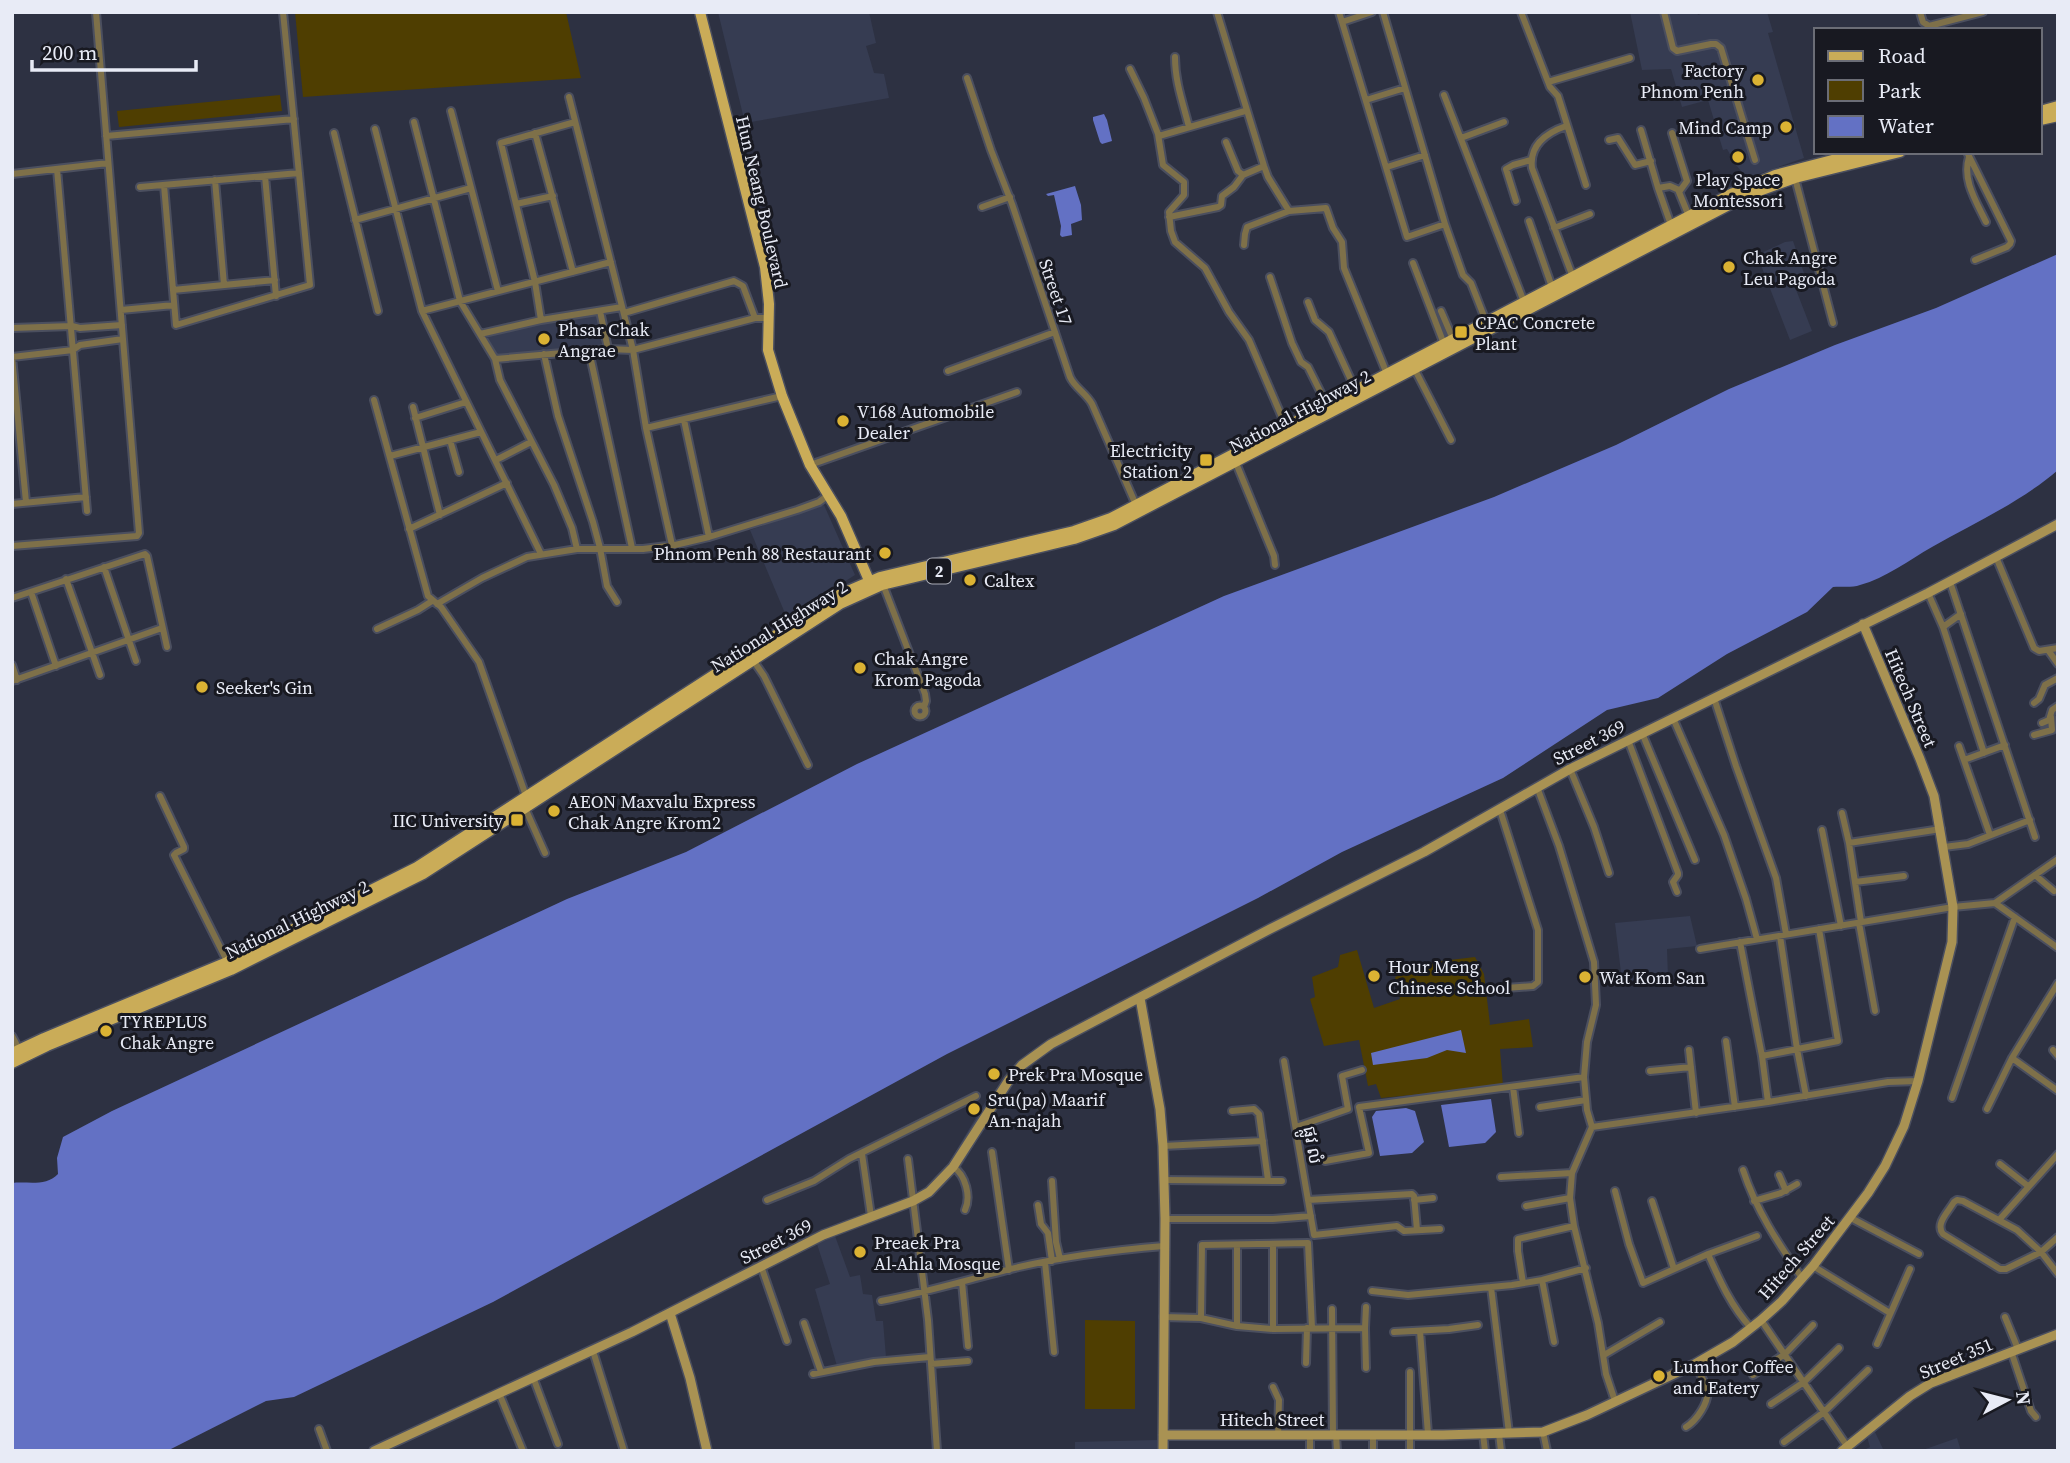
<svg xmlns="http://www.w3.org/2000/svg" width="2070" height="1463" viewBox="0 0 2070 1463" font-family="'Source Serif 4','Noto Sans Khmer',serif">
<rect width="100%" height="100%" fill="#2d3142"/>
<path fill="#363c52" d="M 718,12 L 869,12 L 876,43 L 866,46 L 874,73 L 884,74 L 889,98 L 745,123 Z
M 1630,12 L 1697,12 L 1698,15 L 1706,12 L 1767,12 L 1773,32 L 1768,33 L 1804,158 L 1747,178 L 1736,165 L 1727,149 L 1723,150 L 1708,100 L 1682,107 L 1671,69 L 1642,70 Z
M 1793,241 L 1807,282 L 1795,287 L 1812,331 L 1790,340 L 1757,255 L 1785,242 Z
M 597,310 L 602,347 L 496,355 L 482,331 Z
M 824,505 L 855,575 L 787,618 L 750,530 Z
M 1690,916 L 1697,946 L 1667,949 L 1668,977 L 1622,981 L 1615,923 Z
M 1069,1028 L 1074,1039 L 1027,1065 L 1004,1095 L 961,1167 L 950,1161 L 987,1099 L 1027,1054 Z
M 835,1236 L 850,1277 L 860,1275 L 863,1294 L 872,1295 L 876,1321 L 883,1321 L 886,1357 L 837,1366 L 815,1289 L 830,1284 L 817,1244 Z
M 1875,1432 L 1884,1451 L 1862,1451 L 1870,1447 L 1867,1437 Z
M 1957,1438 L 1961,1451 L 1920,1451 Z
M 1157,1440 L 1157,1451 L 1075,1451 L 1075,1442 Z"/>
<path fill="#4f3e01" d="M 295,12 L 566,12 L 581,78 L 303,97 Z
M 280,95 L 282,111 L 119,127 L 117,111 Z
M 1357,950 L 1374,1008 L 1400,999 L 1395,977 L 1433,962 L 1475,957 L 1484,974 L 1490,1024 L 1489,1025 L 1529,1019 L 1533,1047 L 1500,1049 L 1503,1086 L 1381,1098 L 1376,1084 L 1368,1086 L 1359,1040 L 1324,1046 L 1310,999 L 1315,997 L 1312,977 L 1338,967 L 1340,955 Z
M 1085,1320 L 1135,1321 L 1135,1409 L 1085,1409 Z"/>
<path fill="#6371c4" d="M 1104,114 L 1107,120 L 1112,141 L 1102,144 L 1100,142 L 1093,120 L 1093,117 Z
M 1075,186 L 1081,205 L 1082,220 L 1071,224 L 1072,235 L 1062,237 L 1060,235 L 1061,226 L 1054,195 L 1048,196 L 1046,194 Z
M 2058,254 L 2058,470 C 2021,502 1974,523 1932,547 C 1909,560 1886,578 1860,585 C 1852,588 1841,586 1833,587 L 1807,612 L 1727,654 L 1658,698 L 1607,710 L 1503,778 L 1342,852 L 1258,898 L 947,1054 L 493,1302 L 294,1397 L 266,1401 L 167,1451 L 12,1451 L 12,1183 C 28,1181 46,1187 58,1174 L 57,1158 L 63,1137 L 112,1111 L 567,899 L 686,852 L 857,764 L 1224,596 L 1494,497 L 1616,445 L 1729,389 L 1835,345 L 1936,308 Z
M 1461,1030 L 1466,1053 L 1447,1050 L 1427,1058 L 1373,1065 L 1371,1053 Z
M 1491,1099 L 1496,1132 L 1485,1143 L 1449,1147 L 1441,1105 Z
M 1406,1108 L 1415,1111 L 1424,1142 L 1412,1153 L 1380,1156 L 1372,1117 L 1376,1111 Z"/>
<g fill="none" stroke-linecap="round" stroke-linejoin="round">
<defs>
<path id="street" d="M 1217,12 L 1264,166 L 1268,177 L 1289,211
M 1339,12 L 1407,237 L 1445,224
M 1383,12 L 1445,224 L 1463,275 L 1471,283 L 1487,324
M 1521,12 L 1550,87 L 1558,96 L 1586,185
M 1664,12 L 1673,48 L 1677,51 L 1711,44 L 1716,44 L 1721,48 L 1755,160
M 1920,12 L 1923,22 L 1929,26 L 1983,12
M 1342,22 L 1372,12
M 1175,57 C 1175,82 1183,103 1189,127
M 1130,69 L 1144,98 L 1158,134 L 1163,165 L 1184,182 L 1184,195 L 1169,212 L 1171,231 L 1175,242 L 1205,268 L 1229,312 L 1249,340 L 1287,429
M 967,78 L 991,150 L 1012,204 L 1070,377 C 1075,388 1086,393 1092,404 L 1136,505
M 1548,82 L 1630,58
M 1444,95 L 1524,302
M 569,97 L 633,350 L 646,428 L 672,545
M 1366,100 L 1405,88
M 451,111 L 498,291
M 414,122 L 460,301 L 495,359 L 500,380 L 554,485 L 572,528 L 577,549
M 1566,126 C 1546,133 1529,145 1532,168 L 1574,280
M 375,129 L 422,311 L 541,554
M 1641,130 L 1658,188 L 1671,225
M 334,133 L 378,311
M 535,133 L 573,272
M 1672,133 L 1687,181 L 1679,192 L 1690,219
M 106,136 L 294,119
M 1159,136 L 1245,111
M 1461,138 L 1504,122
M 1609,140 L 1618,138 L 1635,165 L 1651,161
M 1226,142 L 1238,171 L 1243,175
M 1967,152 L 2011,241 L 2010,244 L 2007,247 L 1975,260
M 1969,157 C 1962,180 1976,201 1986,222
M 1387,167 L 1425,155
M 57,169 L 87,511
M 12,174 L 108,163
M 265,176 L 276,296
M 1795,178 L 1833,323
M 215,180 L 224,285
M 164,185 L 176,325 L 310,285 L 283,12
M 140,187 L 299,173
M 1658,188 L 1670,186 L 1679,190
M 1516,201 L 1506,169 L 1513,165 L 1531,160
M 516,204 L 553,196
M 982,207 L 1010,197
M 1169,217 L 1218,207 L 1221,205 L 1222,196 L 1234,187 L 1243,175 L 1264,166
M 355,220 L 471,188
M 1529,221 L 1552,287
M 1554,228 L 1590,214
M 1244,245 L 1245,234 L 1247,227 L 1289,211 L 1326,208 L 1333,228 L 1342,242 L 1344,268 L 1387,374
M 1413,263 L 1444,344
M 1270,277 L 1292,343 L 1301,362 L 1308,367 L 1327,405
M 173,290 L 275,280
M 1308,302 L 1315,320 L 1329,332 L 1357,393
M 121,310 L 174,305
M 422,311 L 611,262
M 600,311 L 608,349
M 1441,311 L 1453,339
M 624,313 L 734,281 L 743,286 L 755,318
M 541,320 L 535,282 L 501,143 L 575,122
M 12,328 L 72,326 L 80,328 L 122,325
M 480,334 L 541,320 L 622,307
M 589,351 L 632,548
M 544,354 L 558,416 L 593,522 L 600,548 L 607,586 L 617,602
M 495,359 L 608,349 L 633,350 L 755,318 L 769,318
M 1413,366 L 1451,440
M 948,371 L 1055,332
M 374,400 L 428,596 L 441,607 L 479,662 L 526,796
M 413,407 L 440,515
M 415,418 L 466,402
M 684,420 L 709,537
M 646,428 L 782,396
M 450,440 L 459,472
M 390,456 L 481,432
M 496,460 L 531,442
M 1236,463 L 1274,556 L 1275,565
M 810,465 L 1017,392
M 26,502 L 12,357 L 73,350 L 80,345 L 123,339
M 12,504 L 86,497
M 409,529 L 507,483
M 12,546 L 137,536 L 139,533 L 96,12
M 1996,557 L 2034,648 L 2039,651 L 2058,648
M 104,567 L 136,661
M 66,579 L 100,675
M 882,582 L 925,694 L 926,701 L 924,707
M 1950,582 L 2035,837
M 31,592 L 56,666
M 1928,593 L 1943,627 L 1984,753
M 12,598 L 145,554 L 147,556 L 167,647
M 437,604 L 482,578 L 527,557 L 577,549 L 643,549 L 675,545 L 709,537 L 797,510 L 819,502 L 827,496
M 1943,627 L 1961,614
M 377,629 L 418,610 L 432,601
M 2048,650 L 2058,664
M 753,660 L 764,676 L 808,765
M 12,665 L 17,680
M 12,681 L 162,628
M 1714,698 L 1736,766 L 1776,878 L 1786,934
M 2034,703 L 2039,699 L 2045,685 L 2058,678
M914.5 711a5.5 5.5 0 1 1 11 0a5.5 5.5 0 1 1-11 0Z
M 1673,718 L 1724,835 L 1746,899 L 1757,939
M 2042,723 L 2049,720 L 2052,710 L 2058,706
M 1642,733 L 1695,860
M 2034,735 L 2052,730 L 2051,717
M 1628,740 L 1678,873 L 1678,875 L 1673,882 L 1677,892
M 1959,746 L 1990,835
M 1964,760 L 2005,745
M 1570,769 L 1594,827 L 1609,873
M 1537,787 L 1559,846 L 1594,962 L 1596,1005 L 1587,1042 L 1584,1077 L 1587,1110 L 1592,1127 L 1572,1173 L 1570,1198 L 1574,1226 L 1598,1323 L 1606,1374 L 1615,1401
M 160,796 L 184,847 L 184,849 L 176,853 L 174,855 L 228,963
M 525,808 L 545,853
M 1842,813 L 1849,843 L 1861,922
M 1822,830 L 1841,926
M 1849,843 L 1941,829
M 1944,847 L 1968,844 L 2030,820
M 2035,875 L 2054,891
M 1855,882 L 1904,876
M 1995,903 L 2058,948
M 1859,923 L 1875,1011
M 1780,936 L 1797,1049 L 1806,1096
M 1740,942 L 1762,1056 L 1768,1102
M 1700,949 L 1953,907 L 1995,903 L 2058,859
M 1492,989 L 1533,986 L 1538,982 L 1538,930 L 1500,810
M 12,1036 L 19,1049
M 1726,1041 L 1735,1107
M 1689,1050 L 1696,1113
M 2053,1050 L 2058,1056
M 1762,1056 L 1838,1041 L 1819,929
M 2012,1058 L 2058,1091
M 1284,1061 L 1314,1235 L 1397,1226 L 1404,1231 L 1440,1229
M 1650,1071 L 1691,1067
M 1513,1087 L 1519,1133
M 1952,1098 L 2015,917
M 1540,1107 L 1586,1100
M 1987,1109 L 2012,1058 L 2058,983
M 1232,1111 L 1254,1109 L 1259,1114 L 1268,1180
M 1296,1127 L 1348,1109 L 1342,1076 L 1362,1070
M 1592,1127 L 1768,1102 L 1888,1082 L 1918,1081
M 1163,1146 L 1263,1141
M 992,1152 L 1009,1270
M 862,1154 L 871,1216
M 908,1159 L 928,1320 L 937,1451
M 1325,1161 L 1369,1153 L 1359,1107 L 1584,1077
M 2000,1164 L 2028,1186
M 953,1167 C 966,1175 971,1197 965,1210
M 1743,1170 C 1756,1210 1778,1243 1802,1278
M 1779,1175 L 1786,1191
M 1501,1177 L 1572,1173
M 1164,1180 L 1282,1181
M 1052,1181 L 1056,1242 L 1060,1259
M 1615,1191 L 1629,1244 L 1643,1283 L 1708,1254
M 767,1200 L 814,1181 L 849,1159 L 976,1096
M 1308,1200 L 1412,1194 L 1414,1196 L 1417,1230
M 1414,1200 L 1433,1198
M 1652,1201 L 1674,1269
M 1754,1201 L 1781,1193 L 1797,1184
M 1038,1205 L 1041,1224 L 1048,1233 L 1052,1261
M 1526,1206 L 1570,1198
M 1851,1218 L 1919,1254
M 1165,1219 L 1273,1219 L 1311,1216
M 1999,1220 L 2058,1154
M 2058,1237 L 2041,1252 L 2006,1269 L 2000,1269 L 1943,1234 C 1935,1224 1948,1212 1954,1202 L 1957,1200 L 1963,1201 L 2017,1230 L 2041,1252 L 2058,1274
M 1237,1245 L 1237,1326
M 1045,1262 L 1054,1352
M 761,1266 L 787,1341
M 1813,1266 L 1890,1313
M 1542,1280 L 1554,1342
M 962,1282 L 968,1346
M 1523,1283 L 1518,1251 L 1518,1239 L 1574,1226
M 1491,1287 L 1509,1433
M 1372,1291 L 1408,1295 L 1512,1285 L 1542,1280 L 1586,1268
M 881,1301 C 928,1292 973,1278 1019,1267 C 1067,1256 1115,1250 1164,1246
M 1332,1309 L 1333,1435
M 1163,1317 L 1201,1318 L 1237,1326 L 1273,1329 L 1365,1328 L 1366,1368
M 2005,1317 L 2018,1349
M 1201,1318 L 1202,1245 L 1308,1243 L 1312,1328
M 1761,1320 L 1847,1446
M 804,1323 L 821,1372
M 1365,1328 L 1366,1307
M 1751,1328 C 1731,1306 1720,1281 1708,1254 L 1757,1236
M 1273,1329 L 1273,1244
M 1420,1331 L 1428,1434
M 1394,1332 L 1449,1329 L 1478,1325
M 1877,1344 L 1910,1269
M 593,1351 L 624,1451
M 2011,1351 L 2031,1411 L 2036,1417
M 1604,1355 L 1660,1322
M 1306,1363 L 1307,1328
M 931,1364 L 968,1361
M 813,1374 L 874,1362 L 930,1357
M 1753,1375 L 1785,1354 L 1813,1325
M 533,1377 L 558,1444
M 1273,1387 L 1279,1400 L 1278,1436
M 499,1393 L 523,1451
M 1771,1404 L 1804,1382 L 1839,1348
M 1686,1427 C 1696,1421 1710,1402 1707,1389 C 1705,1381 1698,1372 1695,1364
M 319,1429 L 327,1451
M 1543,1432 L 1547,1451
M 1483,1434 L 1485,1451
M 1499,1434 L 1501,1451
M 1336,1435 L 1337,1451
M 1373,1435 L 1373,1451
M 1784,1442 L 1824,1412 L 1868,1370
M 1310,1451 L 1310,1435
M 1410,1451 L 1410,1372"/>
<path id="secondary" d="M 1140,998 L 1160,1109 L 1163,1146 L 1165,1219 L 1163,1451
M 670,1313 L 690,1378 L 707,1451
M 1163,1435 L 1443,1435 L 1543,1432 L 1587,1415 L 1695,1364 L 1733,1342 L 1761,1320 L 1782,1301 L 1813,1266 L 1868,1193 L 1885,1166 L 1904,1126 L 1918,1081 L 1952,942 L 1953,907 L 1934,796 L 1920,759 L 1863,624
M 374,1451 L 632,1332 L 823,1235 L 913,1201 L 929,1192 L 953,1167 L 1009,1080 L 1022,1065 L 1051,1044 L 1270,929 L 1424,852 L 1570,769 L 1928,593 L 2058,524
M 1842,1451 L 1910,1396 L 1931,1383 L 2058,1334"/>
<path id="primary" d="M 700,12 L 765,267 L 769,304 L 768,350 L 782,396 L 810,465 L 841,516 L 871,585
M 2040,111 L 2058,106
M 2040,120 L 2058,116
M 12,1053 L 44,1038 L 227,962 L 417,867 L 836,596 L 880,577 L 1074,531 L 1111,518 L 1733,193 L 1775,175 L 1863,152
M 12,1063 L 47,1046 L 231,970 L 423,874 L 840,604 L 882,585 L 1074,539 L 1114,525 L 1748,195 L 1795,178 L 1900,152"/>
</defs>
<use href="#street" stroke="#4b4f5f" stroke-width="10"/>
<use href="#secondary" stroke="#4b4f5f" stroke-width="12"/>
<use href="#primary" stroke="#4b4f5f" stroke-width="13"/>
<use href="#street" stroke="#7e7049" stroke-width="6"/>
<use href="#secondary" stroke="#a99253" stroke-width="9"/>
<use href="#primary" stroke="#caac58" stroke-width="10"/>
</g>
<g fill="#dbb233" stroke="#181921" stroke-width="2.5">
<circle cx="1758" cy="80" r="7"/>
<circle cx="1786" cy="127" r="7"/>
<circle cx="1738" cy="157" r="7"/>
<circle cx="1729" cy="267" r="7"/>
<rect x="1454" y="325" width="14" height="14" rx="3.5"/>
<circle cx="544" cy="339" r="7"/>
<circle cx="843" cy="421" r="7"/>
<rect x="1199" y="453" width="14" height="14" rx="3.5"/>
<circle cx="885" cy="553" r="7"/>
<circle cx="970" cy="580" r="7"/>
<circle cx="860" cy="668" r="7"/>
<circle cx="202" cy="687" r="7"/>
<circle cx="554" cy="811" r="7"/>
<rect x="510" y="813" width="14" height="14" rx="3.5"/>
<circle cx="1374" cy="976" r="7"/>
<circle cx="1585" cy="977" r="7"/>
<circle cx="106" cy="1031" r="7"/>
<circle cx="994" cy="1074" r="7"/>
<circle cx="974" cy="1109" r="7"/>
<circle cx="860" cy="1252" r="7"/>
<circle cx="1659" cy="1376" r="7"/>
</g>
<g text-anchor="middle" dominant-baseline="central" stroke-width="6" stroke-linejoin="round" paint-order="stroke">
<rect fill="#181921" stroke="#aaacb6" stroke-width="2" x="927" y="558.5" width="24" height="25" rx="5"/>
<g font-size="16" font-weight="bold" fill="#e8ebf6">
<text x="939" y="571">2</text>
</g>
<g font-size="18" fill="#e8ebf6" stroke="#181921" text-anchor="start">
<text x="1744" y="70" text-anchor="end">Factory<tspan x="1744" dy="21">Phnom Penh</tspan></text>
<text x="1772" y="127" text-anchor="end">Mind Camp</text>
<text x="1738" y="179" text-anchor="middle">Play Space<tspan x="1738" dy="21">Montessori</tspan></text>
<text x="1743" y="257">Chak Angre<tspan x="1743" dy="21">Leu Pagoda</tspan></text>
<text x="1475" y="322">CPAC Concrete<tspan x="1475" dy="21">Plant</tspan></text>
<text x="558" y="329">Phsar Chak<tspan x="558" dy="21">Angrae</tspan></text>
<text x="857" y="411">V168 Automobile<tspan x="857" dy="21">Dealer</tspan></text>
<text x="1192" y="450" text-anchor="end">Electricity<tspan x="1192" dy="21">Station 2</tspan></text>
<text x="871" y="553" text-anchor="end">Phnom Penh 88 Restaurant</text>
<text x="984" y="580">Caltex</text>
<text x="874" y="658">Chak Angre<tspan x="874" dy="21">Krom Pagoda</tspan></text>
<text x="216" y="687">Seeker's Gin</text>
<text x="568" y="801">AEON Maxvalu Express<tspan x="568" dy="21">Chak Angre Krom2</tspan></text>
<text x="503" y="820" text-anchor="end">IIC University</text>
<text x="1388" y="966">Hour Meng<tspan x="1388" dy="21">Chinese School</tspan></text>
<text x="1599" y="977">Wat Kom San</text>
<text x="120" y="1021">TYREPLUS<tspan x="120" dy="21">Chak Angre</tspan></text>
<text x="1008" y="1074">Prek Pra Mosque</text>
<text x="988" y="1099">Sru(pa) Maarif<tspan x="988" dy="21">An-najah</tspan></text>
<text x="874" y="1242">Preaek Pra<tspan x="874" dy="21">Al-Ahla Mosque</tspan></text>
<text x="1673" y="1366">Lumhor Coffee<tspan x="1673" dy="21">and Eatery</tspan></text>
</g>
<g font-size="18" fill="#e8ebf6" stroke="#181921">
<text transform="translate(762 202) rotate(77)">Hun Neang Boulevard</text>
<text transform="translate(1056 292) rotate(71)">Street 17</text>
<text transform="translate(1300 411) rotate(-28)">National Highway 2</text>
<text transform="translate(779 626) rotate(-32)">National Highway 2</text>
<text transform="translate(1911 698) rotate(67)">Hitech Street</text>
<text transform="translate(1589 742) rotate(-27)">Street 369</text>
<text transform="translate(297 919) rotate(-26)">National Highway 2</text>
<text transform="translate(1313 1145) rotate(80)">ផ្លូវ លំ</text>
<text transform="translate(776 1241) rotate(-27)">Street 369</text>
<text transform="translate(1796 1257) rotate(-49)">Hitech Street</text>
<text transform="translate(1956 1358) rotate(-23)">Street 351</text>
<text x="1272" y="1419">Hitech Street</text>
</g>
</g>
<rect width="2070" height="1463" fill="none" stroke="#e8ebf6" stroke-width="28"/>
<rect x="1814" y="28" width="228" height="126" fill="#181921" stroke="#6b6d76" stroke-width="2"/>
<rect x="1828" y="51" width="35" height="10" fill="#caac58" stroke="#6b6d76" stroke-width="2"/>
<text x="1878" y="63" font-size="21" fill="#e8ebf6">Road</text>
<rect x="1828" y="80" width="35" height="21" fill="#4f3e01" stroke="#6b6d76" stroke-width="2"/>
<text x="1878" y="98" font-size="21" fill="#e8ebf6">Park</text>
<rect x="1828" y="116" width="35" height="21" fill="#6371c4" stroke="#6b6d76" stroke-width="2"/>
<text x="1878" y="133" font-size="21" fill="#e8ebf6">Water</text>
<g transform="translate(2007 1400) rotate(83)" stroke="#181921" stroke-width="5" paint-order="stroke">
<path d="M0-5L12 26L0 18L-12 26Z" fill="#e8ebf6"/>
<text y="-10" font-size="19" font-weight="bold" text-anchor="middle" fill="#e8ebf6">N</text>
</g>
<path d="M32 60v10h164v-10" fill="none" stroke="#e8ebf6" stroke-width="3.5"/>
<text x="42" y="60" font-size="21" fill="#e8ebf6" stroke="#181921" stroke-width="5" paint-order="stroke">200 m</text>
</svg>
